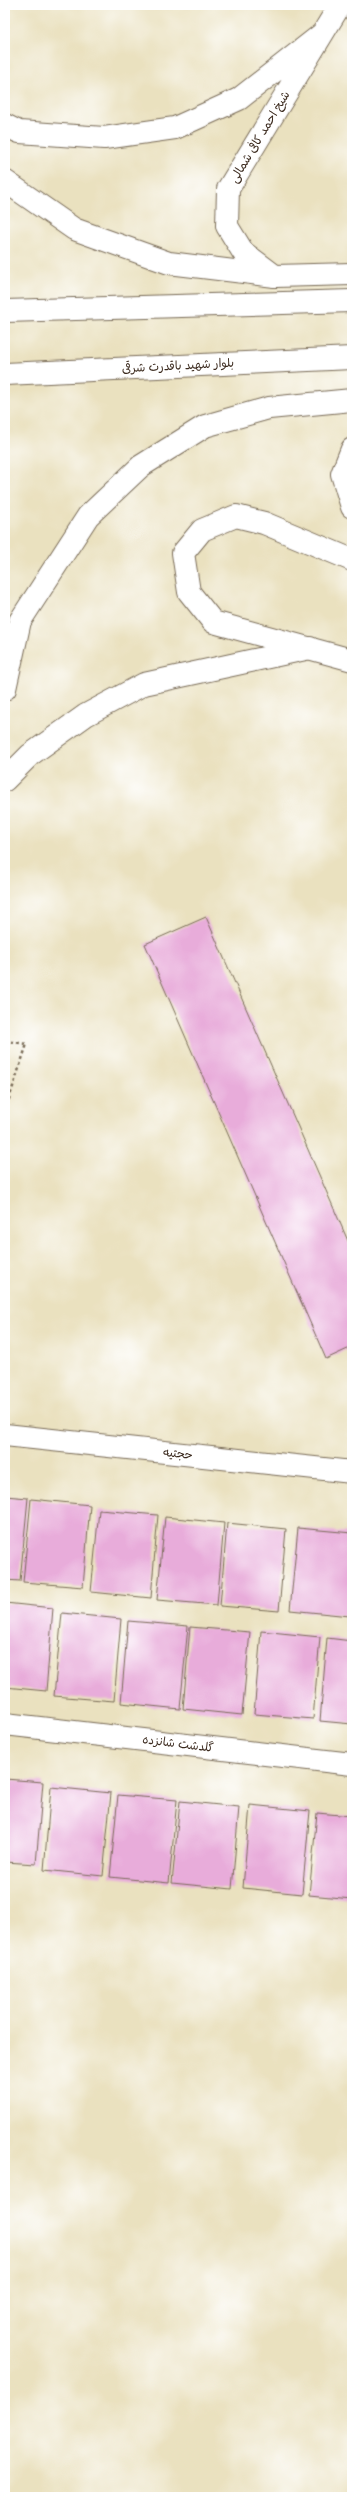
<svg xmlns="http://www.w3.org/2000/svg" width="357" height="2502" viewBox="0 0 357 2502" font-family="'Balsamiq Sans','Playpen Sans Arabic',sans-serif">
<rect width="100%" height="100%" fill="#fff"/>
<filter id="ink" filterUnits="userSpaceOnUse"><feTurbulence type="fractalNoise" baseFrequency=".025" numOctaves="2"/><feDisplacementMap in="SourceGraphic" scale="8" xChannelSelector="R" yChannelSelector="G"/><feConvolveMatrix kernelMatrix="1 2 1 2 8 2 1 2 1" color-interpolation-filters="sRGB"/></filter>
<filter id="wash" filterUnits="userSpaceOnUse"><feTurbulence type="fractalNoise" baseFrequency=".012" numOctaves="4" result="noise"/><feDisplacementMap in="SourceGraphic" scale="16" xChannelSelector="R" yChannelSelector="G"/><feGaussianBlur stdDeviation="0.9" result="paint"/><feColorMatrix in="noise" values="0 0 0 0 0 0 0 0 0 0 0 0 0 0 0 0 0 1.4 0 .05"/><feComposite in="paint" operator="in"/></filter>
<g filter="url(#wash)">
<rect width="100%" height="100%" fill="#eae1bf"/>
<g id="blocks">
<path fill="#e8acda" d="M 206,917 L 352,1250 L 352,1347 L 326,1359 L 145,944 Z
M 5,1496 L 28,1498 L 20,1581 L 5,1580 Z
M 31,1499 L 90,1505 L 83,1587 L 23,1582 Z
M 99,1510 L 158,1515 L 151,1598 L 91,1592 Z
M 165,1517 L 224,1523 L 217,1605 L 157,1600 Z
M 227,1523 L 286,1529 L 279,1611 L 220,1606 Z
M 298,1528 L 352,1533 L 350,1616 L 290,1610 Z
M 5,1603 L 53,1608 L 46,1691 L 5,1687 Z
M 62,1613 L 121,1619 L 114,1701 L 54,1696 Z
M 128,1621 L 188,1626 L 180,1709 L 121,1703 Z
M 190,1627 L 250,1632 L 242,1715 L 183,1709 Z
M 261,1631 L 320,1637 L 313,1719 L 254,1714 Z
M 327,1638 L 352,1641 L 352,1724 L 320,1721 Z
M 5,1779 L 43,1782 L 36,1864 L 5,1862 Z
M 51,1787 L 111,1793 L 103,1876 L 44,1870 Z
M 118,1795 L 177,1800 L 169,1883 L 110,1877 Z
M 180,1801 L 239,1807 L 232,1889 L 172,1883 Z
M 250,1805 L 310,1811 L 302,1894 L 243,1888 Z
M 317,1813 L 352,1816 L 352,1899 L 309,1895 Z"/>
</g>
</g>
<g filter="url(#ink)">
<use href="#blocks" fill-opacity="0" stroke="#786a56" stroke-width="1"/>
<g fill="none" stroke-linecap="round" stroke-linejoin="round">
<defs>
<path id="street" d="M 5,1435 L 352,1472
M 5,1724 L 352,1764"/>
<path id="secondary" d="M 5,125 L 19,132 L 104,138 L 175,128 L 239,99 L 322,34
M 275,276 L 243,252 L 227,226 L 228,189 L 340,5
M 5,311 L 352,301
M 5,374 L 352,358
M 352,560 L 264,523 L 236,516 L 202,530 L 183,553 L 189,592 L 213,622 L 352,660"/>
<path id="highway" d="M 5,181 L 74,229 L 169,263 L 275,276 L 352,274
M 352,449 L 342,474 L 352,507
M 5,689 L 20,621 L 88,516 L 141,466 L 205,426 L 269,408 L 352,400
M 5,780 L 30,755 L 86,715 L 144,684 L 310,648"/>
</defs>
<use href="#street" stroke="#786a56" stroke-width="24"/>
<use href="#secondary" stroke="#786a56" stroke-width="24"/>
<use href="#highway" stroke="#786a56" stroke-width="24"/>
<path stroke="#786a56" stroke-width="2.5" stroke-dasharray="3 3" stroke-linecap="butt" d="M 5,1041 L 27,1044 L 5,1111"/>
<use href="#street" stroke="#fff" stroke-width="22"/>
<use href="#secondary" stroke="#fff" stroke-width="22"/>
<use href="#highway" stroke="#fff" stroke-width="22"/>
</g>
</g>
<g text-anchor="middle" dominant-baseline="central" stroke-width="3" stroke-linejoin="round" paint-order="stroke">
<g font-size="12" fill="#3b2a1e" stroke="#fff">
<text transform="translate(260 137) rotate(-59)">شیخ احمد کافی شمالی</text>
<text transform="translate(178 366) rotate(-3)">بلوار شهید باقدرت شرقی</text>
<text transform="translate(178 1454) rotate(6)">حجتیه</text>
<text transform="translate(178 1744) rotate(7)">گلدشت شانزده</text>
</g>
</g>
<rect width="357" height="2502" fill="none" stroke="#fff" stroke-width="20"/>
</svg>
